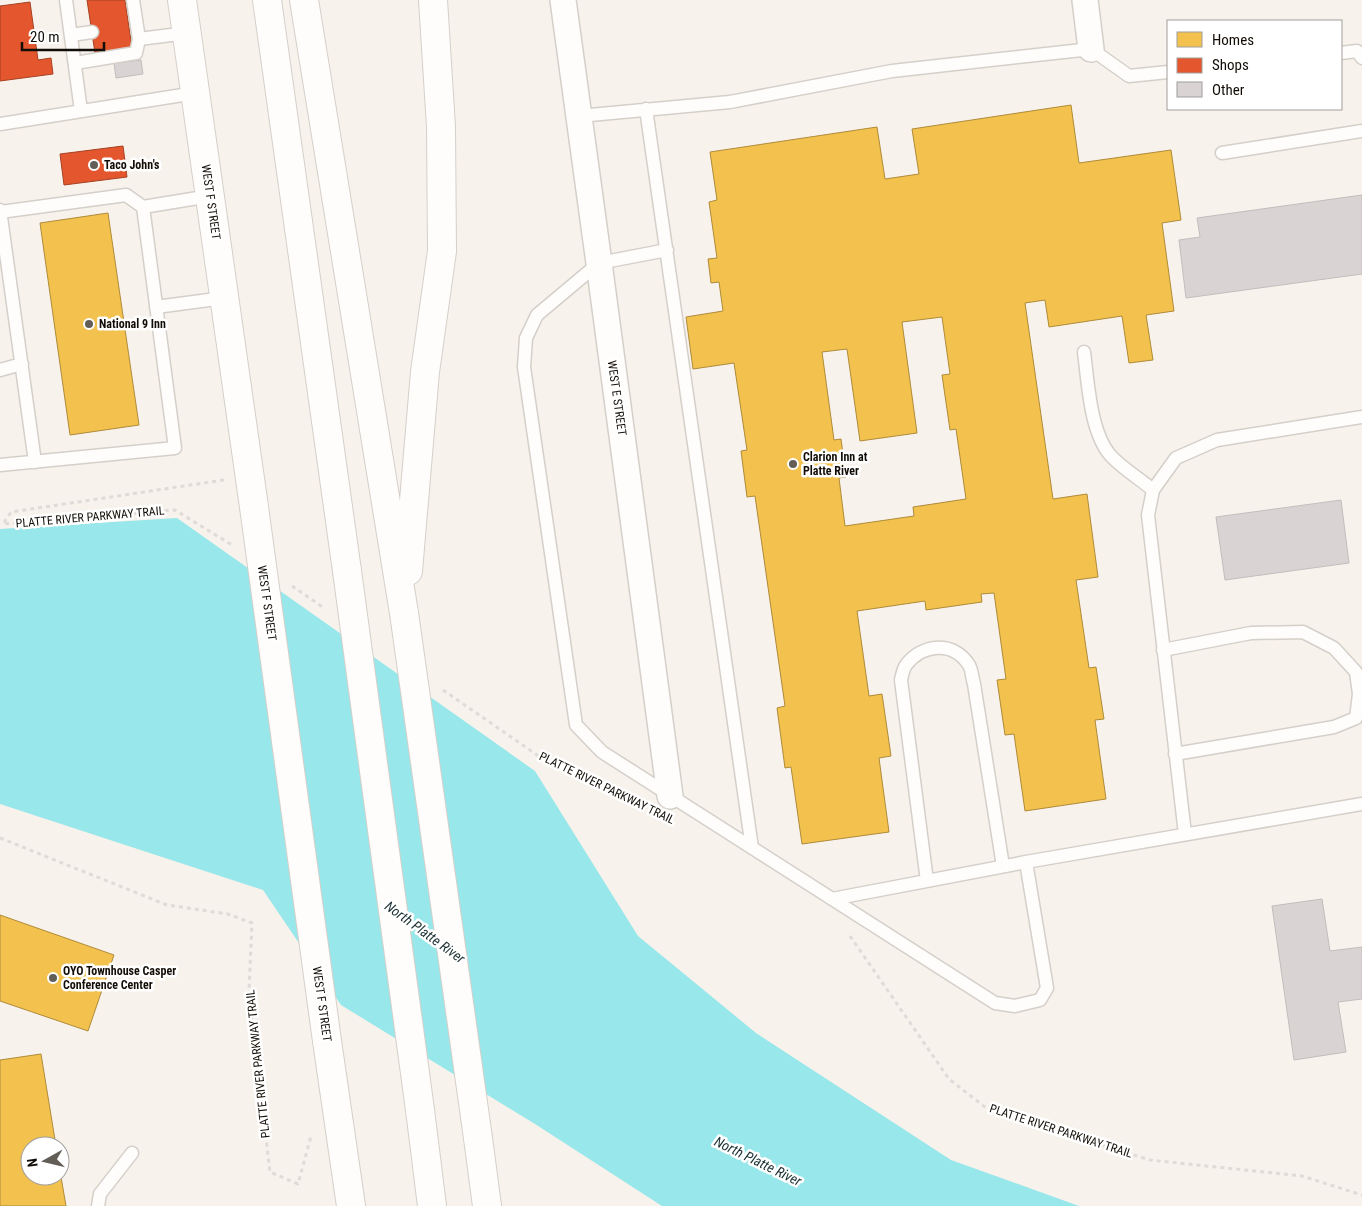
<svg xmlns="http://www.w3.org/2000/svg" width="1362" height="1206" viewBox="0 0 1362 1206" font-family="'Roboto Condensed',sans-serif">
<rect width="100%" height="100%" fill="#f8f2ec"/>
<path fill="#97e7eb" d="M 177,518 L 535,771 L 638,936 L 756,1033 L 951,1160 L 1079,1206 L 662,1206 L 535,1124 L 341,1005 L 263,890 L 0,804 L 0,529 Z"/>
<path fill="#f2c14e" stroke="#af8b39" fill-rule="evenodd" d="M 1071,105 L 1079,163 L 1171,150 L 1181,220 L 1162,223 L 1174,311 L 1146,315 L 1153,360 L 1129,363 L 1122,316 L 1049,327 L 1045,300 L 1025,303 L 1053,499 L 1087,494 L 1098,577 L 1076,580 L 1089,668 L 1096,667 L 1104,719 L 1095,720 L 1106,799 L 1025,811 L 1014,734 L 1005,735 L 997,680 L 1006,679 L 994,593 L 981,594 L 982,602 L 926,610 L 925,601 L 857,611 L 869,696 L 882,694 L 891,756 L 879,758 L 889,832 L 802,844 L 791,767 L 785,768 L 777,708 L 785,706 L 755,496 L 747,497 L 741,451 L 747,450 L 734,363 L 693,369 L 686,317 L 723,311 L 719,282 L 711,283 L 708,259 L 717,258 L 709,202 L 717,200 L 710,152 L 877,127 L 885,179 L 919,174 L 912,129 ZM 942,317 L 950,374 L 942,375 L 950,430 L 956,429 L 966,499 L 913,507 L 914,516 L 845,526 L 839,478 L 846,477 L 841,439 L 834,440 L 822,352 L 847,349 L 860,441 L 917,433 L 902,322 Z
M 108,213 L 139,425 L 70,435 L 40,223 Z
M 0,915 L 114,955 L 88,1031 L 0,1001 Z
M 41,1054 L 56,1146 L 30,1146 L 30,1176 L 60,1176 L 60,1171 L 66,1206 L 0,1206 L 0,1060 Z"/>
<path fill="#e4572e" stroke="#a54122" d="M 87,0 L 125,0 L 132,48 L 95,53 Z
M 30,2 L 38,60 L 51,58 L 53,74 L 0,81 L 0,6 Z
M 123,146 L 127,177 L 64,185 L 60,154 Z"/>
<path fill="#d9d3d4" stroke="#c2bdbd" d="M 141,60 L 143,74 L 116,78 L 114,63 Z
M 1362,195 L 1362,274 L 1186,298 L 1179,240 L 1200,237 L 1197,218 Z
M 1341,500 L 1349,563 L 1225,580 L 1216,517 Z
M 1322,899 L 1330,951 L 1362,947 L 1362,999 L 1338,1002 L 1346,1052 L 1294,1060 L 1272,906 Z"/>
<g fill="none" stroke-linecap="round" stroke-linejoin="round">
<defs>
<path id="lane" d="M 66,0 L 81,111
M 133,0 L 139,39 L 187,33
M 71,35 L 92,32
M 1341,53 L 1357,51 L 1362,58
M 75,63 L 136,53 L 139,39
M 646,109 L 752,848
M 579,116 L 730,102 L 892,71 L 1091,49 L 1129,76 L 1168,72
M 0,124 L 195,93
M 1222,153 L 1362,131
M 0,210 L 35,462
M 0,212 L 126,195 L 143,207
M 667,250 L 599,263 L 537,315 L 526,338 L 524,367 L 576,725 L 602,752 L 995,1003 L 1015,1006 L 1040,1000 L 1047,988 L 1026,862
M 156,307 L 224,298
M 1084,352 C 1088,382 1090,433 1111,456 C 1122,468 1140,479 1153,490
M 0,370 L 22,364
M 0,465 L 175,448 L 143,207 L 210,196
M 1163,650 L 1251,633 L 1303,632 L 1334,648 L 1356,672 L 1359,694 L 1356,718 L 1334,727 L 1175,754
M 1185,834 L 1148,515 L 1153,490 L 1176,458 L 1217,440 L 1362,417
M 927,881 L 901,680 C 902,676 903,669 906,665 C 922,644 953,640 969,665 C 972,670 972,678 974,684 L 1003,866
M 832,899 L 1026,862 L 1362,804
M 98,1206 L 100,1194 L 132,1153"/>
<path id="street" d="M 563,0 L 599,263 L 670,796
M 1085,0 L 1091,49"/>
<path id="primary" d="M 182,0 L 254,507
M 327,1041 L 351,1206"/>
<path id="highway" d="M 267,0 L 347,571
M 304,0 L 404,613
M 408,571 L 425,372 L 442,251 L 441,127 L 433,0
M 420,1110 L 432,1206
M 478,1138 L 487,1206"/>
</defs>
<use href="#lane" stroke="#d5cfc9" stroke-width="15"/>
<use href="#street" stroke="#d5cfc9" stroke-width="28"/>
<use href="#primary" stroke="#d5cfc9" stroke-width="30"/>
<use href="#highway" stroke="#d5cfc9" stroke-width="30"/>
<path stroke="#dedbd9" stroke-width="3" stroke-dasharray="4 4" stroke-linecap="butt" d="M 224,480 L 11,512 L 3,524 L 175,510 L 232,545
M 292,586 L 324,608
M 443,690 L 540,757 L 647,808
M 0,838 L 167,905 L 228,914 L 252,923 L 249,991 L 270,1172 L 298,1184 L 311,1136
M 850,936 L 949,1079 L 990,1111 L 1150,1160 L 1302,1176 L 1362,1195"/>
<use href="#lane" stroke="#fefdfc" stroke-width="12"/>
<use href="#street" stroke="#fefdfc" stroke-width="25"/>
<use href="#primary" stroke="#fefdfc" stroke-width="28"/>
<use href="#highway" stroke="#fefdfc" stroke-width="28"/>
<defs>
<path id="primary-bridge" d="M 254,507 L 327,1041"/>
<path id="highway-bridge" d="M 347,571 L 420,1110
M 404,613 L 478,1138"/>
</defs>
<use href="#primary-bridge" stroke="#d5cfc9" stroke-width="30" stroke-linecap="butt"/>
<use href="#highway-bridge" stroke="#d5cfc9" stroke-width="30" stroke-linecap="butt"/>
<use href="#primary-bridge" stroke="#fefdfc" stroke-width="28"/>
<use href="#highway-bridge" stroke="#fefdfc" stroke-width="28"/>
</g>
<g fill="#635d57" stroke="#fff" stroke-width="2">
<circle cx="94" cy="165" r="5"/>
<circle cx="89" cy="324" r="5"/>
<circle cx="793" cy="464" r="5"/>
<circle cx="53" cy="978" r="5"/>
</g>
<g text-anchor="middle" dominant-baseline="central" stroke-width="5" stroke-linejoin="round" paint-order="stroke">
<g font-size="12" font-weight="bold" fill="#130d07" stroke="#fff" text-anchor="start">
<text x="104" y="165">Taco John's</text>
<text x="99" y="324">National 9 Inn</text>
<text x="803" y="457">Clarion Inn at<tspan x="803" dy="14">Platte River</tspan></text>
<text x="63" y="971">OYO Townhouse Casper<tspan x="63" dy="14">Conference Center</tspan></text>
</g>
<g font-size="12" fill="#130d07" stroke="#fff">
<text transform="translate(211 202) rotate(82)">WEST F STREET</text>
<text transform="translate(617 398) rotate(82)">WEST E STREET</text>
<text transform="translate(90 517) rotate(-5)">PLATTE RIVER PARKWAY TRAIL</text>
<text transform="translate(267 603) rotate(82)">WEST F STREET</text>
<text transform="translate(607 788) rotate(26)">PLATTE RIVER PARKWAY TRAIL</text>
<text transform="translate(322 1004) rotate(82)">WEST F STREET</text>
<text transform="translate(258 1064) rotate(-96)">PLATTE RIVER PARKWAY TRAIL</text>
<text transform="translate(1061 1131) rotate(18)">PLATTE RIVER PARKWAY TRAIL</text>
</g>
<g font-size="14" font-style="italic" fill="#1a2f31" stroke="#fff">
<text transform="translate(425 932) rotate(36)">North Platte River</text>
<text transform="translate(758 1161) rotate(26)">North Platte River</text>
</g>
</g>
<rect x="1167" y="20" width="175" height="90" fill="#ffffff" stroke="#a19e9c"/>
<rect x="1177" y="32" width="25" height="15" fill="#f2c14e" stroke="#a19e9c"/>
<text x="1212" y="45" font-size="15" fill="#130d07">Homes</text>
<rect x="1177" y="58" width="25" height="15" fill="#e4572e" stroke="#a19e9c"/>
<text x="1212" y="70" font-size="15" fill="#130d07">Shops</text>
<rect x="1177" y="82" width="25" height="15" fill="#d9d3d4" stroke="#a19e9c"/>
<text x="1212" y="95" font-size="15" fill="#130d07">Other</text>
<g transform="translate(45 1161) rotate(262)"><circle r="24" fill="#ffffff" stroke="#a19e9c"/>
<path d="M0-4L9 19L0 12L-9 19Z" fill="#635d57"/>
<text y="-8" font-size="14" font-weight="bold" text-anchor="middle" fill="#130d07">N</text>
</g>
<path d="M22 42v8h82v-8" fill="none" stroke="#130d07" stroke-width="2.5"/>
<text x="30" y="42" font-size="15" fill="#130d07" stroke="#ffffff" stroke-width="4" paint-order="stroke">20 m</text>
</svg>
